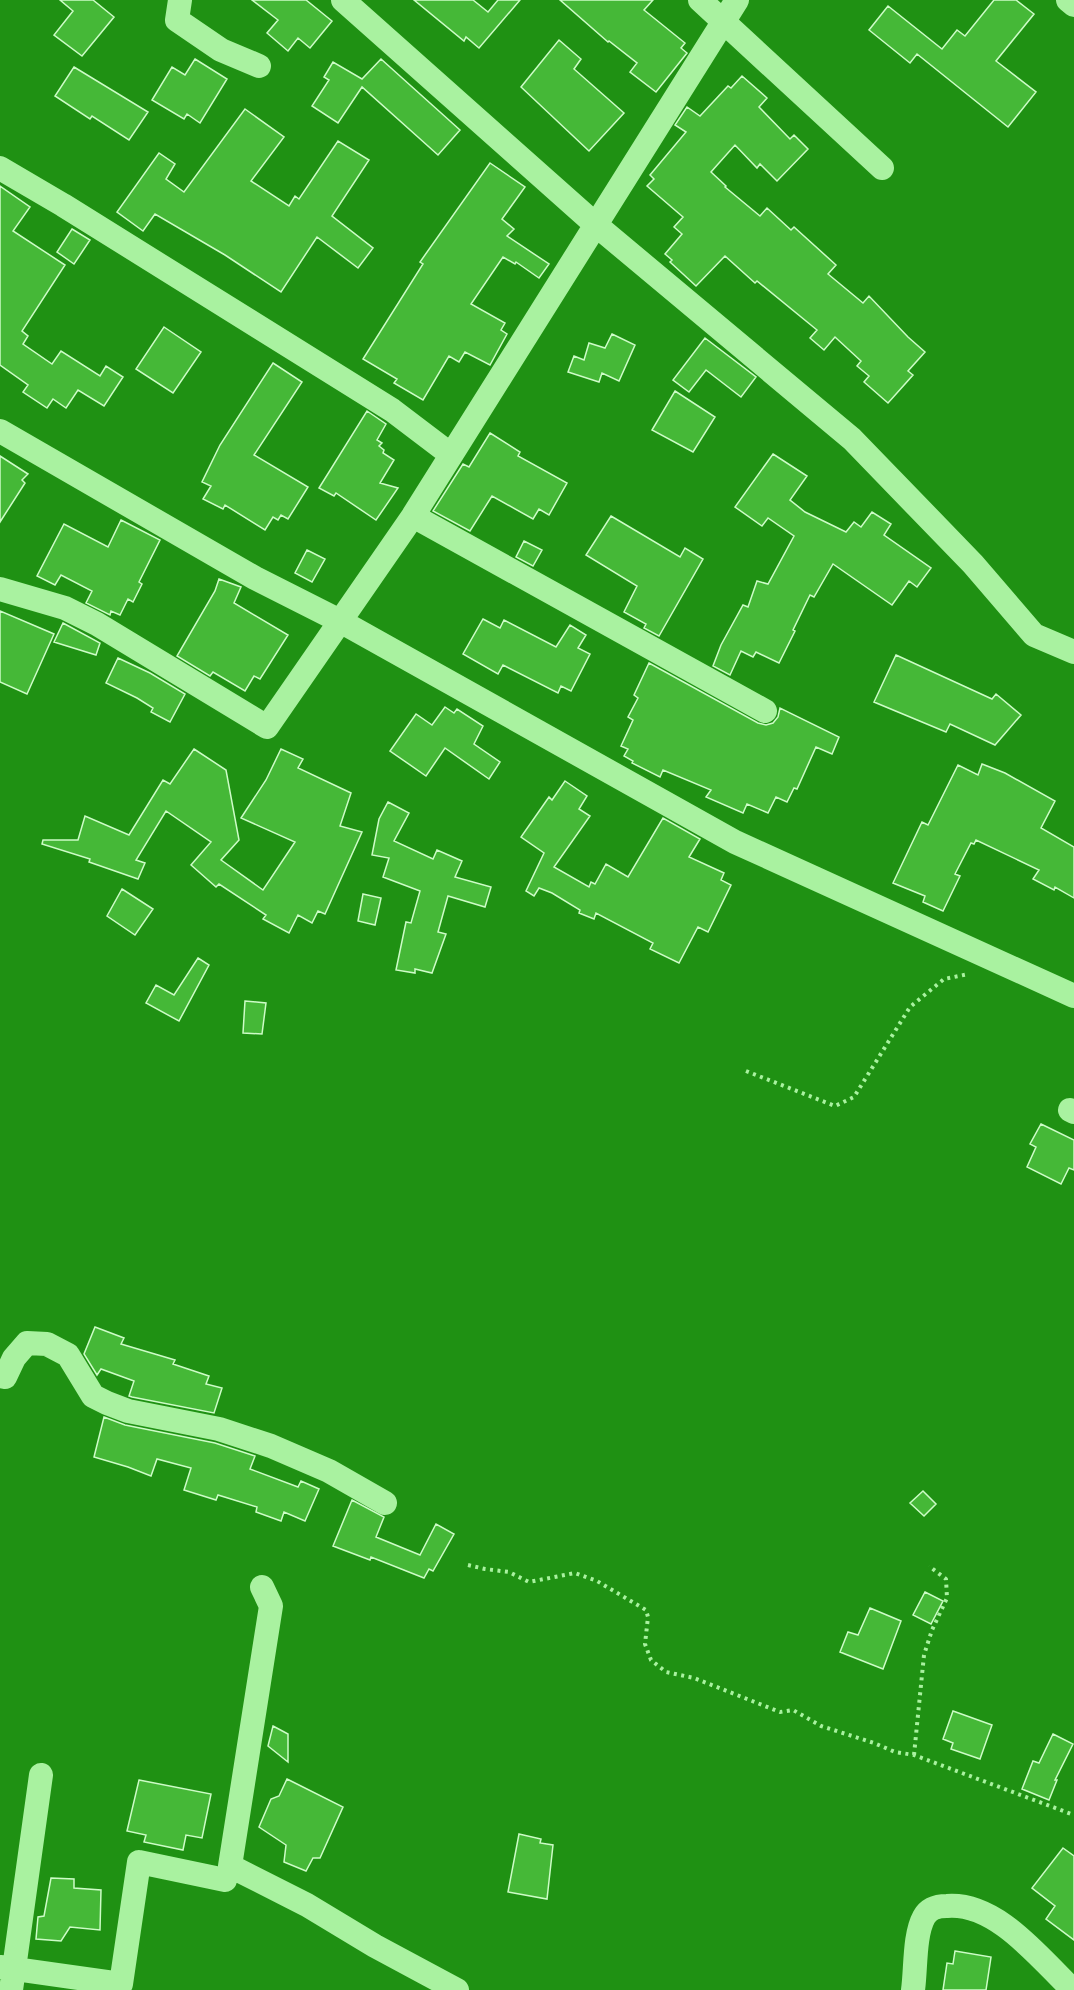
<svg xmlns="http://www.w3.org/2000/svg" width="1074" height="1990" viewBox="0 0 1074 1990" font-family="Cabin,sans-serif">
<rect width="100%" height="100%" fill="#1f9113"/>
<path fill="#45b837" stroke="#cdfcc7" stroke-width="1.5" d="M 60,0 L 93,0 L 114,17 L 82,56 L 54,35 L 73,11 Z
M 252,0 L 306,0 L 332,21 L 310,48 L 298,38 L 288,51 L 267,33 L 278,20 Z
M 414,0 L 473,0 L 488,12 L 498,0 L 520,0 L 479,48 L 466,37 L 464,41 Z
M 560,0 L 653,0 L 644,10 L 685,43 L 681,48 L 687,53 L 656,92 L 630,72 L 637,63 L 609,41 L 608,42 Z
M 994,0 L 1016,0 L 1034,14 L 996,61 L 1036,92 L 1008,127 L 917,54 L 910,63 L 869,30 L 888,6 L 942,49 L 957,30 L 965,36 Z
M 559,40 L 581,59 L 574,69 L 624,113 L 589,151 L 521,87 Z
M 195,59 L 227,79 L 200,123 L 187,114 L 184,119 L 152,100 L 172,67 L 185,75 Z
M 381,59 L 460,130 L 438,155 L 362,87 L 338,123 L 312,106 L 329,80 L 324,77 L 333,62 L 362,79 Z
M 74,67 L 148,112 L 129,140 L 92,116 L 90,119 L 55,96 Z
M 742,76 L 767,98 L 759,107 L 790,139 L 794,135 L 808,149 L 777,181 L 760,164 L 757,168 L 735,145 L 711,172 L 726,186 L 725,187 L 760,216 L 767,208 L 791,230 L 794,227 L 836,265 L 828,274 L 863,303 L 869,296 L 908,337 L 925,352 L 908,371 L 913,375 L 888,403 L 864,382 L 869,376 L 857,366 L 861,361 L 835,337 L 824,350 L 810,338 L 817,330 L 757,281 L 755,283 L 725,256 L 696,286 L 670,262 L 672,260 L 665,254 L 682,234 L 674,227 L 683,217 L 647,186 L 654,179 L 650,175 L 686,132 L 675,125 L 687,107 L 700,116 L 728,86 L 731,88 Z
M 245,109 L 284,137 L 251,181 L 289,206 L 295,196 L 299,199 L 338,141 L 369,160 L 332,216 L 373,248 L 358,268 L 317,237 L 281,292 L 225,255 L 155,214 L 143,231 L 117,212 L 159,153 L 175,164 L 166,179 L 184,192 Z
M 490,163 L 525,187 L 502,219 L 514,229 L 507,236 L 549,264 L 539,278 L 516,262 L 515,264 L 503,257 L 471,304 L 505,323 L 501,330 L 507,334 L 490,365 L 465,352 L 459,362 L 449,356 L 423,400 L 394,383 L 397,379 L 363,359 L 423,264 L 420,262 Z
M 0,186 L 30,207 L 13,231 L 65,265 L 22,331 L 28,336 L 23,344 L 52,364 L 61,351 L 100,376 L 106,366 L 123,377 L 104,406 L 78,390 L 66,408 L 53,399 L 47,408 L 23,392 L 28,385 L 0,365 Z
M 72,229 L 90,240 L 74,264 L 57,252 Z
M 164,327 L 201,352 L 173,393 L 136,369 Z
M 612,334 L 635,345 L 619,381 L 602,373 L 599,382 L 568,372 L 574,356 L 584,360 L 589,343 L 605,348 Z
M 705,338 L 756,377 L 741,397 L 706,370 L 689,392 L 673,380 Z
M 273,363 L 302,382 L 254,455 L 308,487 L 288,519 L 281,515 L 278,520 L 273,517 L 265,530 L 225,505 L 223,509 L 203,499 L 211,486 L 202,482 L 220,445 Z
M 675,391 L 715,417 L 693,452 L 652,430 Z
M 367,411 L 386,424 L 377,440 L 382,443 L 379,446 L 384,450 L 383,453 L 394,460 L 380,483 L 398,488 L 376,520 L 336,493 L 334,496 L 319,488 Z
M 490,433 L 520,452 L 518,456 L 567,483 L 549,515 L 539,509 L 533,519 L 492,496 L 470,531 L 433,511 L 463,464 L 469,467 Z
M 773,454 L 807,476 L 790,500 L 805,512 L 846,532 L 854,522 L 861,527 L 872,512 L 891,524 L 884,535 L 931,568 L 917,587 L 909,581 L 892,605 L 833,564 L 814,597 L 810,595 L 793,630 L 795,631 L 779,663 L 756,652 L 753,657 L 741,651 L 730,675 L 713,666 L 721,645 L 743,605 L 748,607 L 757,581 L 768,584 L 794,536 L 768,518 L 762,526 L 735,507 Z
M 0,456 L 28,474 L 22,480 L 25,483 L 0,522 Z
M 611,516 L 680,557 L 685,548 L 703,559 L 659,636 L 644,628 L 646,624 L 624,612 L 637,586 L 586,555 Z
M 121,520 L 160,540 L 139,582 L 142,584 L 133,602 L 128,599 L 120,615 L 111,611 L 110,615 L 86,603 L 92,591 L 61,575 L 55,585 L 37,576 L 64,524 L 108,547 Z
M 524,541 L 542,550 L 533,566 L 516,557 Z
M 307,550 L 325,559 L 312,582 L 295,573 Z
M 219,579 L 241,587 L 234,603 L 288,635 L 260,679 L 254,676 L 245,691 L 213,672 L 210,676 L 177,656 L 215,591 Z
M 0,611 L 54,634 L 27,694 L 0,682 Z
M 483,619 L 500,628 L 504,620 L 556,647 L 570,625 L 586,635 L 578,648 L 590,654 L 571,691 L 561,686 L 558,693 L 503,665 L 498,674 L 463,654 Z
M 63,623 L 100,643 L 96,655 L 54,642 Z
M 896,655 L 992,699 L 996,694 L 1021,715 L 995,745 L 950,724 L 946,732 L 874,702 Z
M 118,658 L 150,673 L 185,694 L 170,722 L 151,712 L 153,708 L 137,698 L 106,683 Z
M 649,663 L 758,723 L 766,725 L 773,723 L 778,717 L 780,708 L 839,737 L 832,754 L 816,747 L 797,789 L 794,788 L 787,802 L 776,797 L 768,813 L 747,804 L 743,813 L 706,797 L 711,790 L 663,770 L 660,777 L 632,763 L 633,761 L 624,756 L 628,749 L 621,746 L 633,720 L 628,717 L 638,698 L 634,695 Z
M 445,707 L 454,713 L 457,709 L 483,726 L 474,744 L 500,762 L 489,779 L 445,748 L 426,776 L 390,751 L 416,714 L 432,725 Z
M 194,749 L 226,770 L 239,840 L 221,860 L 263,890 L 295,842 L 241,818 L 266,780 L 281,749 L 303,759 L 298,768 L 351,793 L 340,826 L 362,832 L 325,914 L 318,911 L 312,923 L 298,915 L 289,933 L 263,919 L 266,915 L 219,884 L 216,887 L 191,865 L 211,842 L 166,811 L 136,860 L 145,863 L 138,879 L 89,862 L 90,859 L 42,844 L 43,840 L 78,840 L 85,816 L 129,835 L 163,780 L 170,784 Z
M 982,764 L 1005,773 L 1055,801 L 1041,828 L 1074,847 L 1074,898 L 1055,887 L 1054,890 L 1033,879 L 1039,870 L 976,840 L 974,844 L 971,843 L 955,874 L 960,876 L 943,911 L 923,902 L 925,896 L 893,883 L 922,822 L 928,825 L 958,765 L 978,775 Z
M 565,781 L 587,796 L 579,809 L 590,816 L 554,867 L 589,887 L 591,882 L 595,884 L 606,864 L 628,877 L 663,818 L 700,839 L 689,857 L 724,873 L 721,880 L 731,885 L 708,932 L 698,927 L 679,963 L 650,949 L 653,943 L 596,913 L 594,919 L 579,913 L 580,910 L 552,893 L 539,888 L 534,896 L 526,891 L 544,853 L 521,837 L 549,797 L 552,800 Z
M 388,802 L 409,813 L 394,841 L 433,859 L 437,850 L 462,861 L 455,877 L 491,887 L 485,907 L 448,896 L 438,932 L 446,934 L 432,973 L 415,969 L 415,973 L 396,970 L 406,922 L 411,923 L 420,891 L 383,877 L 389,858 L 372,855 L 379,819 Z
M 122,889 L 153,909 L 135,935 L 107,916 Z
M 363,894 L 381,898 L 375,925 L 358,921 Z
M 198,958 L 209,965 L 179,1021 L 146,1003 L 156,985 L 174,995 Z
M 245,1001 L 266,1003 L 262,1034 L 243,1033 Z
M 1041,1124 L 1074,1140 L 1074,1170 L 1069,1168 L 1061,1184 L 1027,1167 L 1036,1147 L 1030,1144 Z
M 95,1327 L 124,1338 L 121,1344 L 175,1360 L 173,1364 L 209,1376 L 206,1384 L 222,1388 L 214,1413 L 132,1397 L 129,1396 L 134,1381 L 101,1369 L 97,1375 L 84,1354 Z
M 104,1417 L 125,1425 L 215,1443 L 255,1456 L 250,1469 L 298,1487 L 301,1481 L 319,1489 L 305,1521 L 284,1512 L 281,1521 L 256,1512 L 257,1507 L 218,1495 L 216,1500 L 184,1490 L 191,1468 L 157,1459 L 151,1476 L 128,1467 L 94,1457 Z
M 923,1491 L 936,1504 L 924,1516 L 910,1503 Z
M 352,1500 L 384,1517 L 376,1537 L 420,1555 L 436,1524 L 454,1534 L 433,1571 L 429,1569 L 424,1578 L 371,1557 L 370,1560 L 333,1546 Z
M 925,1592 L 943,1601 L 931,1624 L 913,1615 Z
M 870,1608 L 901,1621 L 883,1669 L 840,1652 L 848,1632 L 858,1635 Z
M 953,1711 L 992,1725 L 980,1759 L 951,1749 L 953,1743 L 943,1739 Z
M 273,1726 L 288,1734 L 288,1762 L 268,1746 Z
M 1053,1734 L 1073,1744 L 1055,1780 L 1057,1780 L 1049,1800 L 1022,1789 L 1033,1761 L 1039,1763 Z
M 287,1779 L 343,1807 L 320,1858 L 313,1858 L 306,1871 L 284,1862 L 286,1845 L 259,1827 L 271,1799 L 279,1796 Z
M 139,1780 L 211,1794 L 202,1838 L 186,1835 L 183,1850 L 144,1842 L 146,1835 L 127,1831 Z
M 519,1834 L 541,1839 L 540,1843 L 553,1845 L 547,1899 L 508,1892 Z
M 1063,1848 L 1074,1856 L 1074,1940 L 1046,1919 L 1055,1906 L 1032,1888 Z
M 51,1878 L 74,1879 L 74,1888 L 101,1890 L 100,1930 L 70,1927 L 61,1941 L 36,1939 L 38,1917 L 44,1916 Z
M 955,1951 L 991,1957 L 986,1990 L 943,1990 L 947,1963 L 953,1964 Z"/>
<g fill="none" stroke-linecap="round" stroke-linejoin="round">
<path stroke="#a9f2a0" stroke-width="4" stroke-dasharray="3 4.5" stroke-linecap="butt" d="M 746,1071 L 835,1106 L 854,1097 L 910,1007 L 944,979 L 969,974
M 468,1565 L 485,1569 L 509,1572 L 529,1582 L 575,1573 L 597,1581 L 646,1610 L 648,1617 L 645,1644 L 651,1660 L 666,1672 L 694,1678 L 780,1712 L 793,1710 L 821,1726 L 874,1743 L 895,1752 L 914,1755 L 1074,1815
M 914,1755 L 924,1655 L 932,1630 L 947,1598 L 946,1579 L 929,1566"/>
<path stroke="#a9f2a0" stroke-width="24" d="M 180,0 L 177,20 L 221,50 L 259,66
M 343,0 L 596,225 L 852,439 L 973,564 L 1034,635 L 1074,652
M 700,0 L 882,168
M 1068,0 L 1074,5
M 0,168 L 63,205 L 392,410 L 450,454
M 0,431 L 255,578 L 340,621 L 735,842 L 1074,996
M 413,516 L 765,711
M 0,589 L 65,608 L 97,624 L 267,727 L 413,516 L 737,0
M 1070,1110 L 1074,1112
M 0,1376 L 5,1377 L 14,1358 L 27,1343 L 47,1344 L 68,1355 L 93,1396 L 107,1403 L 128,1411 L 219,1429 L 271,1446 L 329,1471 L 385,1503
M 262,1587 L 271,1606 L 230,1866 L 307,1905 L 375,1946 L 457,1990
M 0,1967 L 121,1984 L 139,1862 L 225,1880
M 11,1990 L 41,1775
M 913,1990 C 916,1969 914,1935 924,1917 C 929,1908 937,1906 947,1906 C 997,1902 1040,1959 1073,1990"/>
</g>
</svg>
